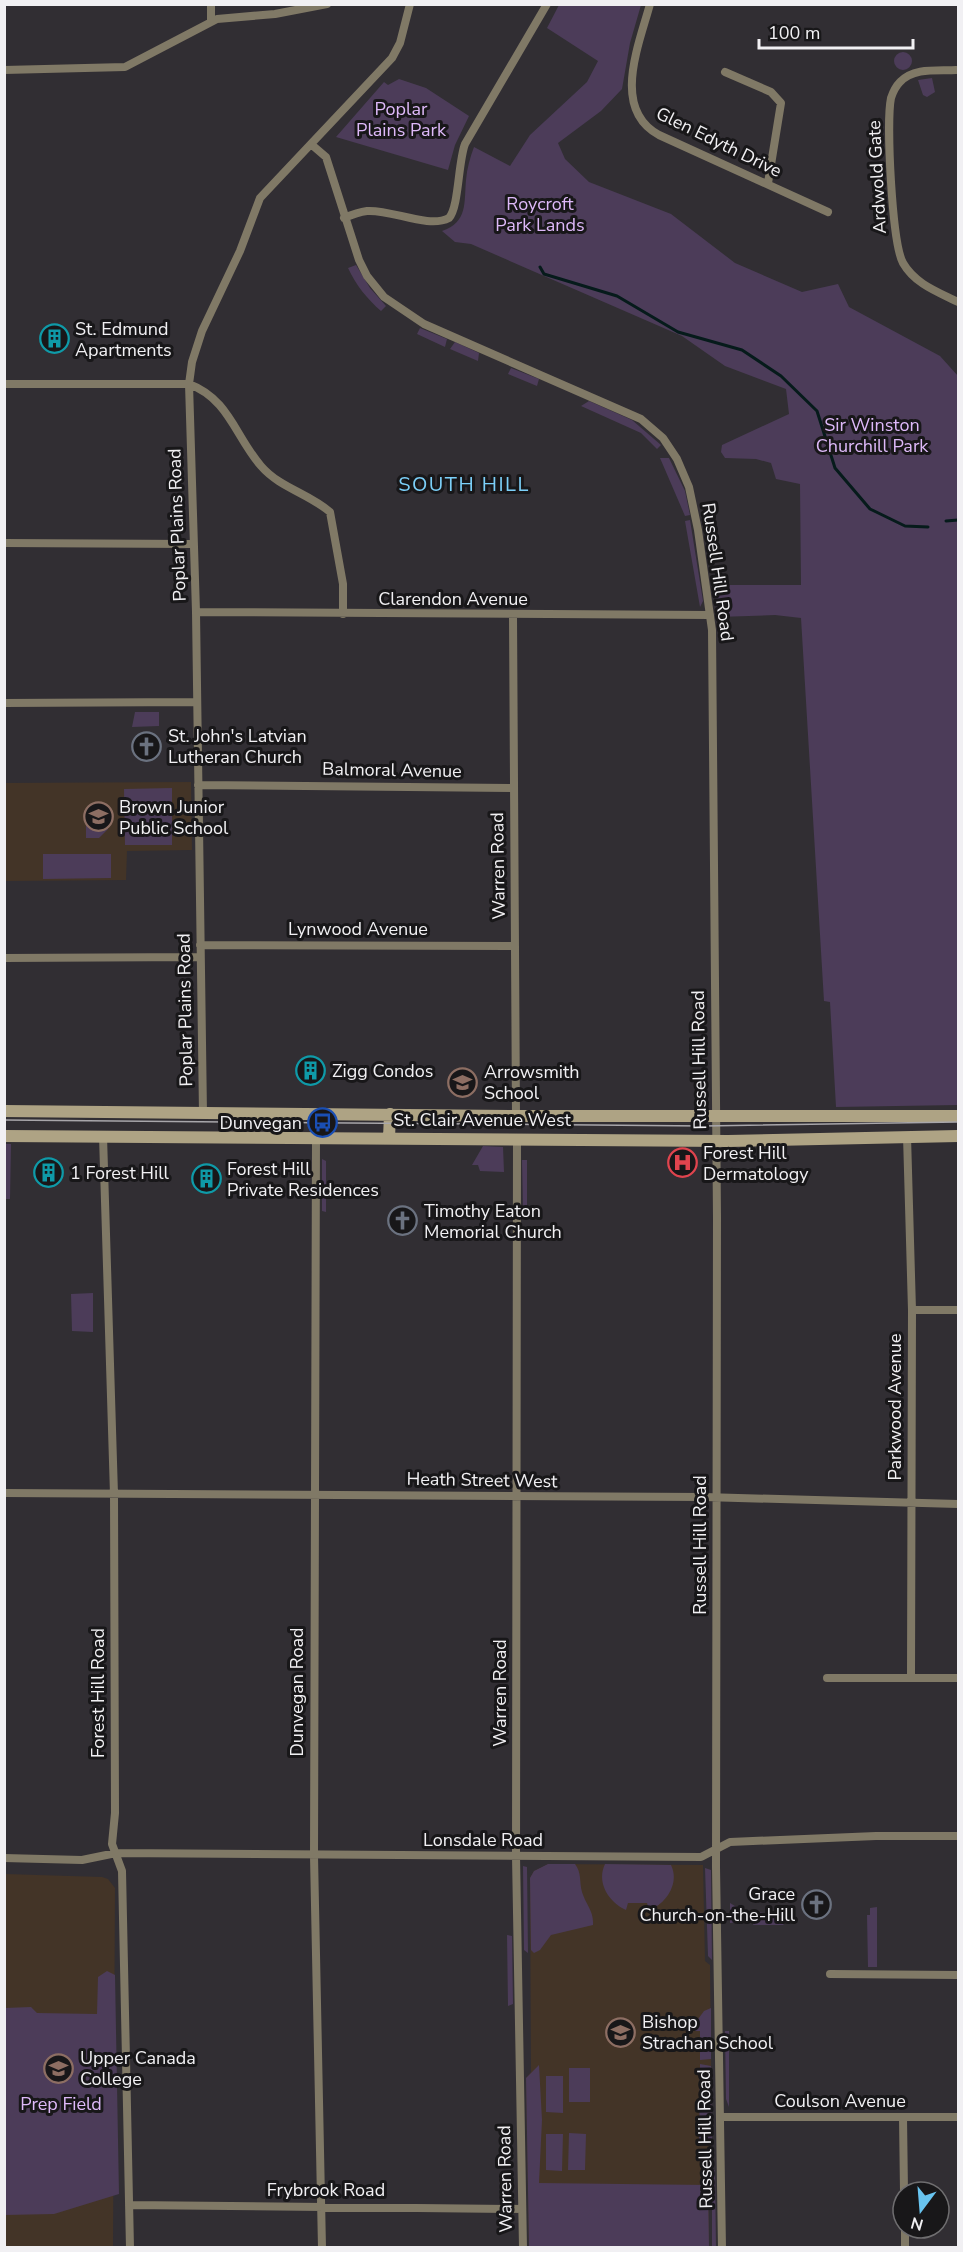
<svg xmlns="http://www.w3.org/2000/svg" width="963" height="2252" viewBox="0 0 963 2252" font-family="'Nunito Sans',sans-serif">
<rect width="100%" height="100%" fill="#312e33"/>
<path fill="#433427" d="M 191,782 L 192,850 L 127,851 L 126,880 L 5,881 L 4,783 Z
M 548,1864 L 703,1865 L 705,1961 L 710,1965 L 712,2141 L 708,2162 L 709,2247 L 529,2247 L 526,2078 L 531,2072 L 530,1878 L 534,1871 Z
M 5,1874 L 102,1877 L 108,1879 L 115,1888 L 113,2247 L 5,2248 Z"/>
<path fill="#4c3c59" d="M 559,5 L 641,5 L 630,43 L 622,89 L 601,111 L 558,143 L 565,159 L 589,182 L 671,214 L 735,263 L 802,292 L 838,284 L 849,307 L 940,356 L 958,376 L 958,1105 L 836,1107 L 830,1002 L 824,1001 L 801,618 L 775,615 L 718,617 L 714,585 L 801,585 L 800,484 L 776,479 L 771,463 L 756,459 L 725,458 L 721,452 L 722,445 L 789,414 L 786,389 L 725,366 L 682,336 L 471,244 L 455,242 L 442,231 C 468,222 464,203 466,180 C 467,168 470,158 474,147 L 510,166 L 530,135 L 587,82 L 598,61 L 547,28 Z
M894 61a9 9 0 1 1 18 0a9 9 0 1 1-18 0Z
M 932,78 L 935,92 L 927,97 L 923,95 L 918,80 Z
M 399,79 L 426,88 L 469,116 L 455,145 L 448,170 L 336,137 L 384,82 L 388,85 Z
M 356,265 L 370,288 L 386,306 L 381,311 C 367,299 356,285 348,268 Z
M 420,328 L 447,339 L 445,347 L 417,334 Z
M 455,342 L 479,353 L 478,361 L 450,349 Z
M 511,368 L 539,379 L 537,386 L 508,374 Z
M 589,401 L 632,420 L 661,445 L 657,449 L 641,433 L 581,406 Z
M 660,458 L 669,458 L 685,491 L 690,515 L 685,516 Z
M 690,520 L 703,601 L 700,607 L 685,521 Z
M 135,712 L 159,712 L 159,726 L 132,727 Z
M 172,788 L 172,845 L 125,845 L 124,789 Z
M 99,803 L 108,813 L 108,829 L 99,838 L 86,838 L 86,811 Z
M 43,854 L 111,854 L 111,878 L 43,879 Z
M 5,1144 L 11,1144 L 10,1199 L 5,1199 Z
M 483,1146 L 503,1147 L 504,1172 L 480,1171 L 478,1165 L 472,1165 Z
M 322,1159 L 326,1161 L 326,1212 L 322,1211 Z
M 522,1160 L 527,1160 L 527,1211 L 523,1209 Z
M 93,1293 L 93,1332 L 72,1331 L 71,1294 Z
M 548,1864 L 575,1864 C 582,1873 579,1882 582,1892 C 586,1905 594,1911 593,1925 L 551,1935 L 540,1950 L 534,1953 L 531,1950 L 530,1878 L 534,1871 Z
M 605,1864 L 671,1865 C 680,1883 666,1904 649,1910 L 647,1903 L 628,1903 L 626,1910 C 609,1902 596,1883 605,1864 Z
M 523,1866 L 527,1867 L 528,1953 L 524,1950 Z
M 705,1868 L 711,1870 L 712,1960 L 708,1956 Z
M 730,1903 L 743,1911 L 741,1922 L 730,1923 Z
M 877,1907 L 877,1967 L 868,1967 L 867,1915 L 870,1915 L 870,1908 Z
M 757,1912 L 773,1914 L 784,1925 L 753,1925 Z
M 507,1935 L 512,1936 L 513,2004 L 508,2006 Z
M 107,1971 L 115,1975 L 119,2194 L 54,2214 L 5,2215 L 5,2008 L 31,2007 L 37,2013 L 97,2014 L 98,1977 Z
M 711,2008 L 711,2059 L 700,2060 L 700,2031 L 695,2031 L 693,2026 L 704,2011 Z
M 725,2031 L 729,2031 L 729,2107 L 726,2099 Z
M 700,2064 L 711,2066 L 712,2141 L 699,2144 Z
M 539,2065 L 542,2120 L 539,2183 L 708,2185 L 709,2247 L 529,2247 L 526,2078 Z
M 569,2068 L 590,2068 L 590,2102 L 569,2102 Z
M 546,2076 L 563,2076 L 563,2113 L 546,2112 Z
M 569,2133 L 586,2134 L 585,2170 L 568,2170 Z
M 546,2134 L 563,2134 L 562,2171 L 546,2170 Z
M 712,2170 L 715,2170 L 716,2248 L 712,2247 Z"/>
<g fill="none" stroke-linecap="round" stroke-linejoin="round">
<path stroke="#061b1b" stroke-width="3" d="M 540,267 L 544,274 L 617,296 L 678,332 L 742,350 L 781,376 L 817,411 L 835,468 L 870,509 L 905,526 L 928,527
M 946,521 L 958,520"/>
<path stroke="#807966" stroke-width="8" d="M 211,4 L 211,21
M 650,4 C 639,45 611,109 659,135 L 828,212
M 4,70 L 125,67 L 217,19 L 275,14 L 327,4
M 956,70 C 938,71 914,67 900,82 C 895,87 893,92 891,98 C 886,122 892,243 903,263 C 915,284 938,292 958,302
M 725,72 L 771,92 L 781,103 L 768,183
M 312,145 L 326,157 L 359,260 L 367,276 L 384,297 L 424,324 L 641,419 L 663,438 L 677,459 L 689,487 L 698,530 L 712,630 L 717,1217 L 716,1867 L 722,2248
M 344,218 C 351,215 359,212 367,211 C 391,209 428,229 449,218 C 459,207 458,162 465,144 L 547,4
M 4,384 L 189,384 C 229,399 235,436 261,466 C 280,488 308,493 330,512 L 343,584 L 343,614
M 4,543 L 192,544
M 196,612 L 710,615
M 513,616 L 516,1116
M 4,703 L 195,702
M 198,785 L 514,788
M 200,945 L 515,946
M 4,958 L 200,957
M 203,1114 L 196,612 L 189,384 L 192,362 L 202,331 L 240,251 L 260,198 L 392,58 L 400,43 L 410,4
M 103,1136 L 114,1494 L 115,1813 L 112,1844 L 122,1871 L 130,2248
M 907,1136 L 912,1310 L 911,1677
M 316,1137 L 314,1856 L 322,2248
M 517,1138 L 516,1856 L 523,2248
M 912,1310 L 958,1310
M 4,1493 L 704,1497 L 958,1504
M 827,1678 L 958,1678
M 4,1858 L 82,1860 L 116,1853 L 701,1857 L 730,1842 L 876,1836 L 958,1836
M 830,1974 L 958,1975
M 722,2117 L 958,2117
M 903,2117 L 904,2192
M 129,2205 L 522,2209
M 905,2228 L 905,2248"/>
<path stroke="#aea384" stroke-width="12" d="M 4,1111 L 516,1116 L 958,1116
M 4,1136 L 728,1141 L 958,1136
M 389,1138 L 390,1114"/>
<path stroke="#a8a6aa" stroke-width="1.5" d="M 4,1120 L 704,1126 L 958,1122"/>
</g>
<defs>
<symbol id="building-ring" viewBox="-11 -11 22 22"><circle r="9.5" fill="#181719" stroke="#0f9aa8" stroke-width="1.5"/><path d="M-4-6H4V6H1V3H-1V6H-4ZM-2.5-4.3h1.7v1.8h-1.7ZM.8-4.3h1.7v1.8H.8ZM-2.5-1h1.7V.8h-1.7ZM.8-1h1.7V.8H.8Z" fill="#0f9aa8"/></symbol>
<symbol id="church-ring" viewBox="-11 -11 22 22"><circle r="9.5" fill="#181719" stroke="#6b7280" stroke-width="1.5"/><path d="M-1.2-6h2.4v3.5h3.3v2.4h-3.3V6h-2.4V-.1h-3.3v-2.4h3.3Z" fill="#6b7280"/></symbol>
<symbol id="school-ring" viewBox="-11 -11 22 22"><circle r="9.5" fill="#181719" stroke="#8d6e63" stroke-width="1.5"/><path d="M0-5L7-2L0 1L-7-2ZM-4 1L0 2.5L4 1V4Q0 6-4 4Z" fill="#8d6e63"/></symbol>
<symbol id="bus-ring" viewBox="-11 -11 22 22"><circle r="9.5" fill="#181719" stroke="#1a4fb4" stroke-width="1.5"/><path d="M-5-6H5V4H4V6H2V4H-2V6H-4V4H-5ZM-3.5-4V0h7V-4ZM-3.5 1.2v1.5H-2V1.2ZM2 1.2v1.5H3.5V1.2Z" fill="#1a4fb4"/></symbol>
<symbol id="hospital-ring" viewBox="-11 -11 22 22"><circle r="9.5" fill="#181719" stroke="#e0444e" stroke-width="1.5"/><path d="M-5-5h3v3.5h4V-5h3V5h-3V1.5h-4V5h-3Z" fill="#e0444e"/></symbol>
</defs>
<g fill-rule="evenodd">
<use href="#building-ring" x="38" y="322" width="33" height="33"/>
<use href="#church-ring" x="130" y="730" width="33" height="33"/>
<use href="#school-ring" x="82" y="800" width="33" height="33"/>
<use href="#building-ring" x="294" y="1054" width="33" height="33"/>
<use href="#school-ring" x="446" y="1066" width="33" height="33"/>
<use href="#bus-ring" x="306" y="1106" width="33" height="33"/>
<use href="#hospital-ring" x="666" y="1146" width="33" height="33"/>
<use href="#building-ring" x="32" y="1156" width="33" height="33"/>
<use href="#building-ring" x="190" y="1162" width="33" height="33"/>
<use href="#church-ring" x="386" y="1204" width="33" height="33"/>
<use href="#church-ring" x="800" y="1888" width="33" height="33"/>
<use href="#school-ring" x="604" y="2016" width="33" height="33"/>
<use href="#school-ring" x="42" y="2052" width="33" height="33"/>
</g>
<g text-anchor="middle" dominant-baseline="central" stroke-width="6" stroke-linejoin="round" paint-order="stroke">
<g font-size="18" fill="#deb9f9" stroke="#181719">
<text x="401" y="109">Poplar<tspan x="401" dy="21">Plains Park</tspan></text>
<text x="540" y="204">Roycroft<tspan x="540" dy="21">Park Lands</tspan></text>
<text x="872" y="425">Sir Winston<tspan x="872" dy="21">Churchill Park</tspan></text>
<text x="61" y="2104">Prep Field</text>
</g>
<g font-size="18" fill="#f1f0f3" stroke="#181719">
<text transform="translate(719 142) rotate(26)">Glen Edyth Drive</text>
<text transform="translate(877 177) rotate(-93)">Ardwold Gate</text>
<text transform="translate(177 525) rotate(-92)">Poplar Plains Road</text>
<text transform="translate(718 572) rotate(82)">Russell Hill Road</text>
<text x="453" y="599">Clarendon Avenue</text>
<text transform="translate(392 770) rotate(1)">Balmoral Avenue</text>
<text transform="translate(498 866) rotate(-91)">Warren Road</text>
<text x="358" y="929">Lynwood Avenue</text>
<text transform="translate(185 1010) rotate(-91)">Poplar Plains Road</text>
<text transform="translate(699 1060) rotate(-91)">Russell Hill Road</text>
<text x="482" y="1120">St. Clair Avenue West</text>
<text transform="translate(895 1407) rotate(-90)">Parkwood Avenue</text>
<text transform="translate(482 1480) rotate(1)">Heath Street West</text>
<text transform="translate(700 1545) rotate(-90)">Russell Hill Road</text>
<text transform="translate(297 1692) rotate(-90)">Dunvegan Road</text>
<text transform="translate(98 1693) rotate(-90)">Forest Hill Road</text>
<text transform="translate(500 1693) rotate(-90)">Warren Road</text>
<text x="483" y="1840">Lonsdale Road</text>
<text x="840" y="2101">Coulson Avenue</text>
<text transform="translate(705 2139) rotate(-91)">Russell Hill Road</text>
<text transform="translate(505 2179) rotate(-91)">Warren Road</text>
<text x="326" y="2190">Frybrook Road</text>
</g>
<g font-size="18" fill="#f1f0f3" stroke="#181719" text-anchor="start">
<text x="75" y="329">St. Edmund<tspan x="75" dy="21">Apartments</tspan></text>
<text x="168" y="736">St. John's Latvian<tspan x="168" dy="21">Lutheran Church</tspan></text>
<text x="119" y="807">Brown Junior<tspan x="119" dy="21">Public School</tspan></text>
<text x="332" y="1071">Zigg Condos</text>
<text x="484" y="1072">Arrowsmith<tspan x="484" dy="21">School</tspan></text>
<text x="302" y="1123" text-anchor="end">Dunvegan</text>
<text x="703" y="1153">Forest Hill<tspan x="703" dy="21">Dermatology</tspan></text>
<text x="227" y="1169">Forest Hill<tspan x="227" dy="21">Private Residences</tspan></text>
<text x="70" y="1173">1 Forest Hill</text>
<text x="424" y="1211">Timothy Eaton<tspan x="424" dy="21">Memorial Church</tspan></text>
<text x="795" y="1894" text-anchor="end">Grace<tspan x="795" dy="21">Church-on-the-Hill</tspan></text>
<text x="642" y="2022">Bishop<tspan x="642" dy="21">Strachan School</tspan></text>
<text x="80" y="2058">Upper Canada<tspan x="80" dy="21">College</tspan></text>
</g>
<g font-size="20" letter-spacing="1.5" fill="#7cd0f9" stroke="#181719">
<text x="464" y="484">SOUTH HILL</text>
</g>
</g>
<rect width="963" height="2252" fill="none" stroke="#f1f0f3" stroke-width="12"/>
<g transform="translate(921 2210) rotate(196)"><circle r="28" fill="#181719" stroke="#6f6e70" stroke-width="1.5"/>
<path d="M0-4.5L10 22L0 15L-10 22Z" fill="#68c4f0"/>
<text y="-9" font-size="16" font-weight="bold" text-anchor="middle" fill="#f1f0f3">N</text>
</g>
<path d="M759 39v9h154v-9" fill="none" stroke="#f1f0f3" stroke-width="3"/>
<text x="768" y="39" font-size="18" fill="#f1f0f3" stroke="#181719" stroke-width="4.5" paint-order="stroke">100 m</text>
</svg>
